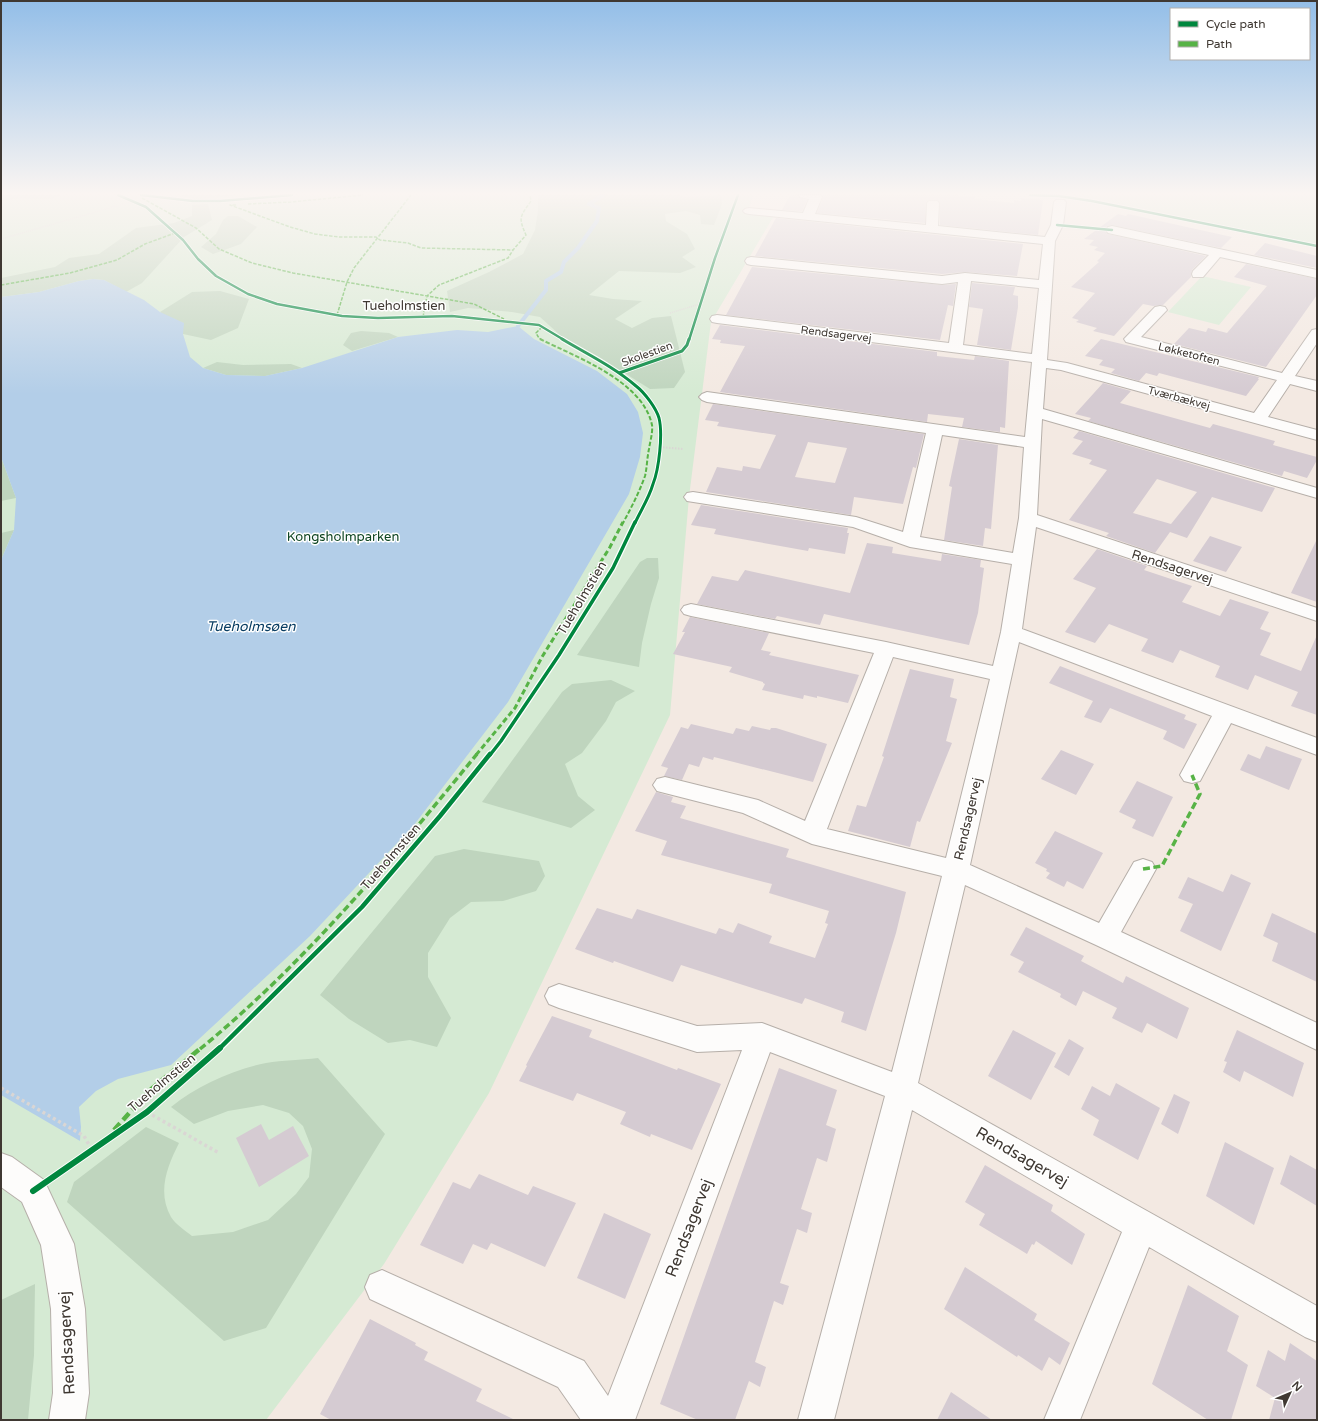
<svg xmlns="http://www.w3.org/2000/svg" width="1318" height="1421" viewBox="0 0 1318 1421" font-family="'Varela Round',sans-serif">
<rect width="100%" height="100%" fill="#f3e9e2"/>
<path fill="#d5ead3" d="M 1,195 L 753,195 L 749,208 L 775,214 L 711,322 L 689,497 L 670,715 L 489,1093 L 384,1264 L 266,1420 L 1,1420 Z
M 1061,195 L 1317,195 L 1317,244 L 1094,199 Z
M 1202,276 L 1251,287 L 1219,325 L 1168,312 Z"/>
<path fill="#bfd5be" d="M 1,195 L 62,195 L 51,199 L 20,198 L 1,201 Z
M 177,195 L 243,195 L 196,199 Z
M 538,195 L 679,195 L 686,197 L 721,195 L 722,204 L 714,225 L 701,224 L 700,215 L 686,211 L 665,214 L 666,221 L 687,234 L 695,249 L 682,257 L 696,267 L 680,273 L 619,271 L 589,295 L 613,299 L 642,301 L 615,319 L 632,328 L 652,318 L 671,316 L 685,372 L 674,388 L 650,389 L 599,357 L 561,336 L 540,317 L 512,312 L 468,308 L 450,312 L 447,291 L 489,272 L 523,254 L 535,230 L 538,210 Z
M 208,204 L 212,220 L 184,237 L 142,283 L 126,292 L 104,280 L 93,279 L 79,281 L 39,292 L 1,297 L 1,278 L 55,267 L 69,258 L 99,254 L 136,228 L 174,223 L 192,216 L 192,205 Z
M 228,216 L 238,216 L 257,227 L 241,244 L 213,254 L 201,247 L 216,234 L 223,220 Z
M 220,291 L 249,299 L 238,328 L 211,340 L 183,334 L 160,312 L 192,292 Z
M 361,331 L 389,333 L 398,337 L 352,351 L 343,345 L 351,333 Z
M 217,362 L 243,365 L 291,364 L 302,368 L 265,376 L 226,375 L 203,368 Z
M 1,457 L 16,498 L 1,501 Z
M 14,530 L 1,560 L 1,533 Z
M 647,558 L 658,558 L 659,578 L 651,604 L 642,643 L 639,667 L 577,655 L 640,562 Z
M 611,680 L 635,691 L 616,702 L 606,721 L 582,753 L 565,764 L 578,796 L 595,810 L 571,828 L 482,802 L 562,692 L 572,684 Z
M 464,849 L 539,861 L 545,876 L 536,891 L 503,901 L 471,902 L 450,918 L 428,953 L 428,977 L 451,1018 L 437,1047 L 410,1040 L 388,1043 L 349,1019 L 320,995 L 435,856 Z
M 318,1058 L 385,1134 L 266,1328 L 224,1341 L 67,1202 L 74,1182 L 146,1127 L 179,1143 C 167,1167 157,1192 171,1217 C 175,1224 186,1231 192,1236 L 233,1232 L 268,1220 L 296,1194 L 309,1177 L 312,1149 L 303,1126 L 289,1113 L 263,1105 L 228,1111 L 194,1124 L 171,1107 C 197,1086 232,1070 266,1063 C 283,1060 301,1060 318,1058 Z
M 35,1284 L 34,1355 L 28,1420 L 1,1420 L 1,1300 Z"/>
<path fill="#b3cee8" d="M 93,279 L 104,280 L 144,300 L 160,312 L 184,323 L 183,334 L 190,357 L 203,368 L 226,375 L 265,376 L 302,368 L 398,337 L 457,330 L 488,332 L 518,326 L 534,339 L 597,371 L 627,394 L 638,412 L 643,433 L 640,457 L 629,494 L 508,702 L 414,825 L 310,936 L 171,1065 L 118,1079 L 96,1091 L 79,1107 L 81,1127 L 80,1141 L 1,1095 L 1,560 L 14,530 L 16,498 L 1,457 L 1,297 L 39,292 L 79,281 Z"/>
<g fill="none" stroke-linecap="round" stroke-linejoin="round">
<path stroke="#b3cee8" stroke-width="4" d="M 518,326 L 546,290 L 546,281 L 561,272 L 564,262 L 578,248 L 597,221 L 599,208 L 589,204 L 603,195"/>
</g>
<path fill="#d5cbd2" fill-rule="evenodd" d="M 790,195 L 798,195 L 800,198 L 807,200 L 802,211 L 782,210 Z
M 822,195 L 956,195 L 975,197 L 975,199 L 1014,203 L 1014,200 L 1021,201 L 1021,198 L 1043,200 L 1038,235 L 940,225 L 940,203 L 937,200 L 929,200 L 926,202 L 925,223 L 817,213 L 823,198 Z
M 1118,214 L 1126,216 L 1128,214 L 1232,237 L 1221,248 L 1112,225 L 1107,226 L 1105,231 L 1108,234 L 1206,256 L 1192,270 L 1191,277 L 1163,305 L 1153,306 L 1143,304 L 1114,336 L 1093,331 L 1097,328 L 1076,322 L 1079,320 L 1072,318 L 1095,293 L 1071,287 L 1099,262 L 1097,261 L 1105,253 L 1094,250 L 1098,247 L 1089,245 L 1094,240 L 1084,239 Z
M 776,218 L 1023,244 L 1017,276 L 965,272 L 942,274 L 755,256 Z
M 1265,243 L 1317,256 L 1317,268 L 1254,255 Z
M 1246,264 L 1317,279 L 1317,295 L 1266,367 L 1174,344 L 1189,328 L 1206,332 L 1208,328 L 1227,333 L 1267,286 L 1234,277 Z
M 752,267 L 942,285 L 956,284 L 953,306 L 948,305 L 940,340 L 726,315 Z
M 972,283 L 1015,287 L 1013,295 L 1018,296 L 1018,307 L 1011,350 L 977,345 L 983,309 L 969,307 Z
M 720,325 L 937,352 L 937,356 L 974,360 L 975,356 L 1009,361 L 1005,428 L 1000,427 L 1000,432 L 962,427 L 964,418 L 928,414 L 927,422 L 720,392 L 745,346 L 720,343 L 721,340 L 712,339 Z
M 1101,339 L 1259,377 L 1258,379 L 1259,379 L 1246,396 L 1159,373 L 1157,376 L 1146,373 L 1139,381 L 1111,373 L 1115,369 L 1099,365 L 1103,360 L 1085,356 Z
M 1103,383 L 1131,391 L 1120,403 L 1210,428 L 1213,424 L 1275,441 L 1273,445 L 1317,457 L 1317,460 L 1307,478 L 1284,471 L 1282,476 L 1088,421 L 1091,418 L 1075,414 Z
M 713,404 L 924,434 L 916,468 L 913,467 L 903,504 L 854,497 L 851,515 L 706,492 L 717,467 L 742,471 L 743,466 L 760,469 L 776,435 L 717,426 L 719,422 L 705,420 ZM 808,442 L 847,448 L 835,483 L 795,477 Z
M 1079,431 L 1275,488 L 1262,512 L 1212,497 L 1187,538 L 1170,532 L 1155,553 L 1106,536 L 1109,533 L 1069,520 L 1107,470 L 1089,464 L 1092,460 L 1072,454 L 1083,441 L 1073,438 ZM 1157,479 L 1197,492 L 1171,524 L 1133,513 Z
M 959,439 L 998,445 L 991,529 L 985,528 L 983,546 L 944,540 L 952,487 L 949,486 Z
M 701,505 L 848,528 L 847,533 L 849,533 L 845,554 L 809,548 L 808,551 L 714,534 L 716,529 L 691,525 Z
M 1210,536 L 1242,547 L 1226,572 L 1193,561 Z
M 1317,539 L 1317,602 L 1291,593 Z
M 867,543 L 893,547 L 892,553 L 941,561 L 942,554 L 981,560 L 980,567 L 984,568 L 978,613 L 969,645 L 824,614 L 820,625 L 777,616 L 775,619 L 697,604 L 712,576 L 738,581 L 745,570 L 850,593 Z
M 1097,549 L 1147,566 L 1144,570 L 1192,586 L 1182,602 L 1220,616 L 1230,599 L 1269,612 L 1260,629 L 1271,633 L 1260,655 L 1301,671 L 1317,635 L 1317,715 L 1291,706 L 1298,692 L 1255,675 L 1248,690 L 1215,677 L 1220,666 L 1180,650 L 1173,663 L 1141,651 L 1148,639 L 1109,624 L 1095,643 L 1065,632 L 1096,588 L 1073,579 Z
M 690,617 L 769,633 L 761,650 L 771,652 L 769,655 L 859,675 L 848,703 L 817,696 L 817,698 L 804,695 L 803,699 L 762,690 L 765,684 L 763,683 L 763,682 L 729,672 L 732,667 L 673,654 L 685,632 L 682,632 Z
M 1060,666 L 1186,715 L 1184,719 L 1197,724 L 1184,749 L 1163,739 L 1167,731 L 1110,708 L 1101,723 L 1084,717 L 1093,701 L 1049,683 Z
M 910,669 L 954,679 L 950,697 L 957,699 L 946,741 L 952,743 L 920,822 L 917,821 L 910,847 L 848,831 L 857,805 L 866,807 L 884,757 L 882,756 Z
M 691,724 L 733,734 L 736,728 L 749,731 L 752,726 L 770,730 L 771,728 L 776,728 L 827,744 L 813,782 L 714,757 L 713,760 L 703,757 L 699,767 L 689,764 L 682,780 L 664,776 L 668,768 L 661,766 L 679,731 L 681,727 L 688,729 Z
M 1266,746 L 1302,759 L 1289,790 L 1240,770 L 1248,754 L 1260,759 Z
M 1061,750 L 1094,764 L 1076,795 L 1041,779 Z
M 1137,781 L 1173,797 L 1153,837 L 1132,828 L 1136,820 L 1119,812 Z
M 656,792 L 673,797 L 671,802 L 686,806 L 680,818 L 789,849 L 786,857 L 906,892 L 896,933 L 866,1031 L 841,1022 L 844,1012 L 805,998 L 802,1004 L 681,965 L 673,982 L 614,961 L 613,963 L 575,949 L 597,908 L 632,919 L 637,909 L 716,934 L 719,928 L 733,933 L 738,923 L 772,936 L 769,943 L 815,958 L 828,924 L 825,923 L 829,911 L 769,893 L 772,884 L 661,855 L 667,841 L 635,831 Z
M 1055,831 L 1103,853 L 1083,889 L 1067,881 L 1064,887 L 1046,878 L 1050,873 L 1046,871 L 1047,869 L 1035,863 Z
M 1231,874 L 1251,883 L 1221,951 L 1180,931 L 1193,904 L 1178,898 L 1188,877 L 1223,892 Z
M 1272,913 L 1317,934 L 1317,982 L 1272,961 L 1278,943 L 1263,936 Z
M 1026,927 L 1084,956 L 1081,961 L 1123,983 L 1126,976 L 1189,1008 L 1177,1039 L 1147,1023 L 1142,1033 L 1112,1018 L 1117,1008 L 1083,991 L 1076,1006 L 1060,997 L 1061,994 L 1018,972 L 1024,962 L 1010,955 Z
M 552,1016 L 592,1030 L 589,1037 L 677,1070 L 678,1068 L 721,1084 L 692,1150 L 651,1134 L 650,1137 L 620,1124 L 626,1112 L 577,1093 L 573,1101 L 519,1081 L 527,1066 L 526,1065 Z
M 1013,1030 L 1056,1053 L 1031,1100 L 988,1076 Z
M 1237,1030 L 1304,1063 L 1293,1097 L 1244,1071 L 1240,1082 L 1223,1072 L 1227,1062 L 1224,1061 Z
M 1069,1039 L 1084,1048 L 1069,1076 L 1054,1067 Z
M 779,1068 L 837,1090 L 826,1125 L 836,1129 L 827,1162 L 817,1158 L 801,1209 L 812,1213 L 807,1233 L 797,1229 L 780,1283 L 789,1286 L 783,1305 L 774,1301 L 755,1362 L 766,1367 L 760,1387 L 749,1381 L 735,1420 L 698,1420 L 660,1404 Z
M 1116,1083 L 1160,1108 L 1138,1160 L 1093,1135 L 1099,1120 L 1081,1109 L 1092,1086 L 1110,1096 Z
M 1174,1094 L 1190,1102 L 1178,1134 L 1161,1124 Z
M 261,1124 L 269,1140 L 293,1126 L 309,1156 L 259,1187 L 236,1138 Z
M 1225,1142 L 1274,1168 L 1254,1225 L 1206,1196 Z
M 1290,1155 L 1317,1170 L 1317,1206 L 1280,1184 Z
M 985,1165 L 1053,1205 L 1051,1211 L 1085,1234 L 1072,1265 L 1036,1241 L 1034,1245 L 1032,1244 L 1027,1254 L 979,1225 L 985,1214 L 965,1202 Z
M 479,1174 L 528,1195 L 533,1186 L 576,1203 L 545,1267 L 491,1243 L 487,1250 L 473,1244 L 463,1264 L 420,1245 L 453,1182 L 470,1189 Z
M 604,1213 L 651,1234 L 625,1299 L 577,1278 Z
M 965,1267 L 1037,1314 L 1034,1320 L 1070,1343 L 1060,1365 L 1049,1357 L 1042,1371 L 1018,1355 L 1017,1357 L 944,1309 Z
M 1188,1285 L 1239,1316 L 1227,1351 L 1248,1365 L 1231,1420 L 1208,1420 L 1152,1384 Z
M 370,1319 L 416,1343 L 415,1345 L 428,1352 L 424,1360 L 482,1389 L 476,1401 L 515,1420 L 331,1420 L 320,1414 Z
M 1290,1343 L 1317,1361 L 1317,1420 L 1269,1420 L 1275,1398 L 1256,1386 L 1268,1350 L 1285,1361 Z
M 951,1392 L 992,1420 L 937,1420 Z"/>
<g fill="none" stroke-linecap="round" stroke-linejoin="round">
<defs>
<path id="minor" d="M 799,195 L 820,195 L 822,197 L 815,214 L 926,225 L 927,203 L 929,201 L 937,201 L 939,203 L 938,226 L 1045,237 L 1051,225 L 1054,202 L 1056,200 L 1064,200 L 1066,202 L 1063,225 L 1055,241 L 1047,360 L 1067,363 L 1254,413 L 1277,380 L 1126,342 L 1124,339 L 1155,307 L 1160,306 L 1165,307 L 1167,310 L 1141,337 L 1282,373 L 1312,330 L 1317,329 L 1317,343 L 1295,376 L 1317,381 L 1317,391 L 1290,384 L 1268,417 L 1317,430 L 1317,440 L 1061,370 L 1046,368 L 1043,409 L 1317,488 L 1317,498 L 1042,419 L 1037,515 L 1317,608 L 1317,621 L 1036,527 L 1022,629 L 1317,738 L 1317,755 L 1231,723 L 1200,781 L 1192,783 L 1184,781 L 1180,775 L 1212,716 L 1019,642 L 970,865 L 1099,923 L 1134,862 L 1143,859 L 1152,862 L 1156,869 L 1121,932 L 1317,1023 L 1317,1050 L 1096,945 L 965,885 L 918,1083 L 1317,1306 L 1317,1342 L 1305,1337 L 1149,1247 L 1080,1420 L 1044,1420 L 1122,1232 L 912,1110 L 834,1420 L 798,1420 L 885,1096 L 770,1052 L 635,1420 L 581,1420 L 558,1387 L 370,1299 L 365,1287 L 370,1275 L 382,1270 L 584,1361 L 608,1396 L 742,1050 L 697,1052 L 559,1008 L 549,1004 L 545,996 L 549,988 L 559,984 L 697,1026 L 762,1023 L 892,1072 L 942,876 L 812,844 L 743,813 L 657,791 L 653,785 L 657,779 L 665,777 L 758,800 L 805,821 L 874,653 L 691,616 L 684,614 L 681,610 L 684,606 L 691,604 L 886,642 L 993,666 L 1001,632 L 1012,564 L 910,547 L 853,527 L 687,501 L 684,497 L 687,493 L 693,492 L 856,517 L 903,532 L 926,433 L 707,402 L 702,400 L 699,397 L 702,394 L 707,392 L 1025,437 L 1032,362 L 717,323 L 712,322 L 710,319 L 712,316 L 717,315 L 949,343 L 958,282 L 942,284 L 751,265 L 747,264 L 745,261 L 747,258 L 751,257 L 942,276 L 965,273 L 1039,280 L 1043,244 L 749,214 L 745,213 L 743,211 L 745,209 L 749,208 L 803,213 L 809,199 L 800,197 ZM 971,281 L 1039,288 L 1032,354 L 963,345 ZM 942,435 L 1024,447 L 1019,518 L 1013,553 L 920,537 ZM 893,657 L 990,679 L 946,858 L 827,829 Z
M 1112,226 L 1317,270 L 1317,278 L 1220,257 L 1203,277 L 1193,277 L 1192,274 L 1193,271 L 1209,255 L 1108,233 L 1106,230 L 1108,227 Z
M 1,1153 L 12,1157 L 44,1180 L 74,1244 L 85,1309 L 89,1393 L 85,1420 L 49,1420 L 53,1393 L 51,1309 L 41,1245 L 22,1202 L 1,1187 Z"/>
</defs>
<use href="#minor" stroke="#b6afa9" stroke-width="2"/>
<path stroke="#dad6d4" stroke-width="1.5" stroke-dasharray="1 1" stroke-linecap="butt" d="M 215,195 L 220,201
M 1,239 L 134,201
M 670,313 L 700,304"/>
<path stroke="#dad6d4" stroke-width="2" stroke-dasharray="1.5 1.5" stroke-linecap="butt" d="M 660,447 L 683,449"/>
<path stroke="#dad6d4" stroke-width="3.5" stroke-dasharray="3 3" stroke-linecap="butt" d="M 1,1088 L 84,1136 L 92,1150
M 147,1112 L 219,1153"/>
<use href="#minor" fill="#fdfcfb" fill-rule="evenodd"/>
<path stroke="#57b346" stroke-width="1.5" stroke-dasharray="3.5 1.5" stroke-linecap="butt" d="M 142,198 L 196,228 L 219,249 L 252,263 L 293,273 L 474,304 L 504,319
M 248,204 L 291,202 L 363,195
M 236,205 L 230,205 L 290,227 L 315,234 L 339,237 L 376,237 L 380,240 L 408,243 L 421,248 L 513,250 L 526,235 C 518,217 520,217 531,201 L 530,195
M 1,285 L 70,273 L 117,260 L 145,244 L 175,233
M 337,315 L 347,282 L 354,268 L 411,195
M 423,317 L 427,296 L 439,285 L 508,258 L 513,250
M 542,327 L 536,333 L 539,338 L 542,340"/>
<path stroke="#57b346" stroke-width="2" stroke-dasharray="4.5 2" stroke-linecap="butt" d="M 540,339 C 576,357 643,381 652,425 C 653,432 650,442 649,449 C 647,458 647,468 645,476 C 639,493 631,508 623,523"/>
<path stroke="#57b346" stroke-width="3" stroke-dasharray="5.5 3" stroke-linecap="butt" d="M 476,755 L 515,708 L 542,657 L 610,547 L 623,522"/>
<path stroke="#57b346" stroke-width="3.5" stroke-dasharray="7 3.5" stroke-linecap="butt" d="M 1143,869 L 1162,866 L 1200,794 L 1192,775
M 200,1049 C 305,963 392,858 477,754"/>
<path stroke="#57b346" stroke-width="4.5" stroke-dasharray="9 4.5" stroke-linecap="butt" d="M 114,1130 L 150,1090 L 201,1048"/>
<defs>
<path id="cycleway-far4" d="M 118,195 L 146,207 L 183,240 L 198,259 L 216,276 L 248,294 L 277,304 L 342,316 L 378,318 L 452,316 L 539,325 L 564,340
M 141,195 L 193,201 L 220,201 L 292,195
M 1030,195 L 1059,196 L 1092,201 L 1317,246
M 1057,225 L 1112,230
M 689,340 L 715,258 L 738,195"/>
<path id="cycleway-far3" d="M 562,339 C 587,354 614,367 636,386 C 645,393 656,408 659,418 C 663,434 659,469 653,484 C 649,498 641,510 635,523
M 619,373 L 682,351 L 687,345 L 689,339"/>
<path id="cycleway-far2" d="M 490,755 L 501,741 L 559,655 L 613,568 L 635,522"/>
<path id="cycleway-far1" d="M 219,1049 L 362,907 L 440,816 L 490,754"/>
<path id="cycleway" d="M 33,1191 L 147,1112 L 220,1048"/>
</defs>
<use href="#cycleway-far4" stroke="#fff" stroke-width="4"/>
<use href="#cycleway-far3" stroke="#fff" stroke-width="5"/>
<use href="#cycleway-far2" stroke="#fff" stroke-width="6"/>
<use href="#cycleway-far1" stroke="#fff" stroke-width="7"/>
<use href="#cycleway" stroke="#fff" stroke-width="8"/>
<use href="#cycleway-far4" stroke="#00873e" stroke-width="2.5"/>
<use href="#cycleway-far3" stroke="#00873e" stroke-width="3"/>
<use href="#cycleway-far2" stroke="#00873e" stroke-width="3.5"/>
<use href="#cycleway-far1" stroke="#00873e" stroke-width="4.5"/>
<use href="#cycleway" stroke="#00873e" stroke-width="6"/>
</g>
<linearGradient id="sky" x2="0" y2="1"><stop stop-color="#93bee8"/><stop offset="0.49" stop-color="#faf5f2"/><stop offset="1" stop-color="#faf5f2" stop-opacity="0"/></linearGradient>
<rect width="1318" height="394" fill="url(#sky)"/>
<g text-anchor="middle" dominant-baseline="central" stroke-width="3" stroke-linejoin="round" paint-order="stroke">
<g font-size="11" fill="#3f3832" stroke="#fff">
<text transform="translate(836 334) rotate(7)">Rendsagervej</text>
<text transform="translate(647 354) rotate(-20)">Skolestien</text>
<text transform="translate(1189 354) rotate(14)">Løkketoften</text>
<text transform="translate(1179 398) rotate(15)">Tværbækvej</text>
</g>
<g font-size="13" fill="#3f3832" stroke="#fff">
<text x="404" y="306">Tueholmstien</text>
<text transform="translate(1172 567) rotate(18)">Rendsagervej</text>
<text transform="translate(582 598) rotate(-59)">Tueholmstien</text>
<text transform="translate(968 819) rotate(-77)">Rendsagervej</text>
<text transform="translate(391 857) rotate(-49)">Tueholmstien</text>
<text transform="translate(162 1083) rotate(-40)">Tueholmstien</text>
</g>
<g font-size="13" fill="#0e4522" stroke="#fff">
<text x="343" y="537">Kongsholmparken</text>
</g>
<g font-size="14" font-style="italic" fill="#0a3e63" stroke="#fff">
<text x="251" y="626">Tueholmsøen</text>
</g>
<g font-size="16" fill="#3f3832" stroke="#fff">
<text transform="translate(1022 1157) rotate(30)">Rendsagervej</text>
<text transform="translate(689 1228) rotate(-69)">Rendsagervej</text>
<text transform="translate(67 1343) rotate(-93)">Rendsagervej</text>
</g>
</g>
<rect width="1318" height="1421" fill="none" stroke="#3f3832" stroke-width="4"/>
<rect x="1170" y="8" width="140" height="52" fill="#ffffff" stroke="#b2afad"/>
<rect x="1178" y="21" width="20" height="6" fill="#00873e" stroke="#b2afad"/>
<text x="1206" y="28" font-size="12" fill="#3f3832">Cycle path</text>
<rect x="1178" y="41" width="20" height="6" fill="#57b346" stroke="#b2afad"/>
<text x="1206" y="48" font-size="12" fill="#3f3832">Path</text>
<g transform="translate(1290 1393) rotate(46)" stroke="#ffffff" stroke-width="3" paint-order="stroke">
<path d="M0-3L7 15L0 10L-7 15Z" fill="#3f3832"/>
<text y="-6" font-size="11" font-weight="bold" text-anchor="middle" fill="#3f3832">N</text>
</g>
</svg>
